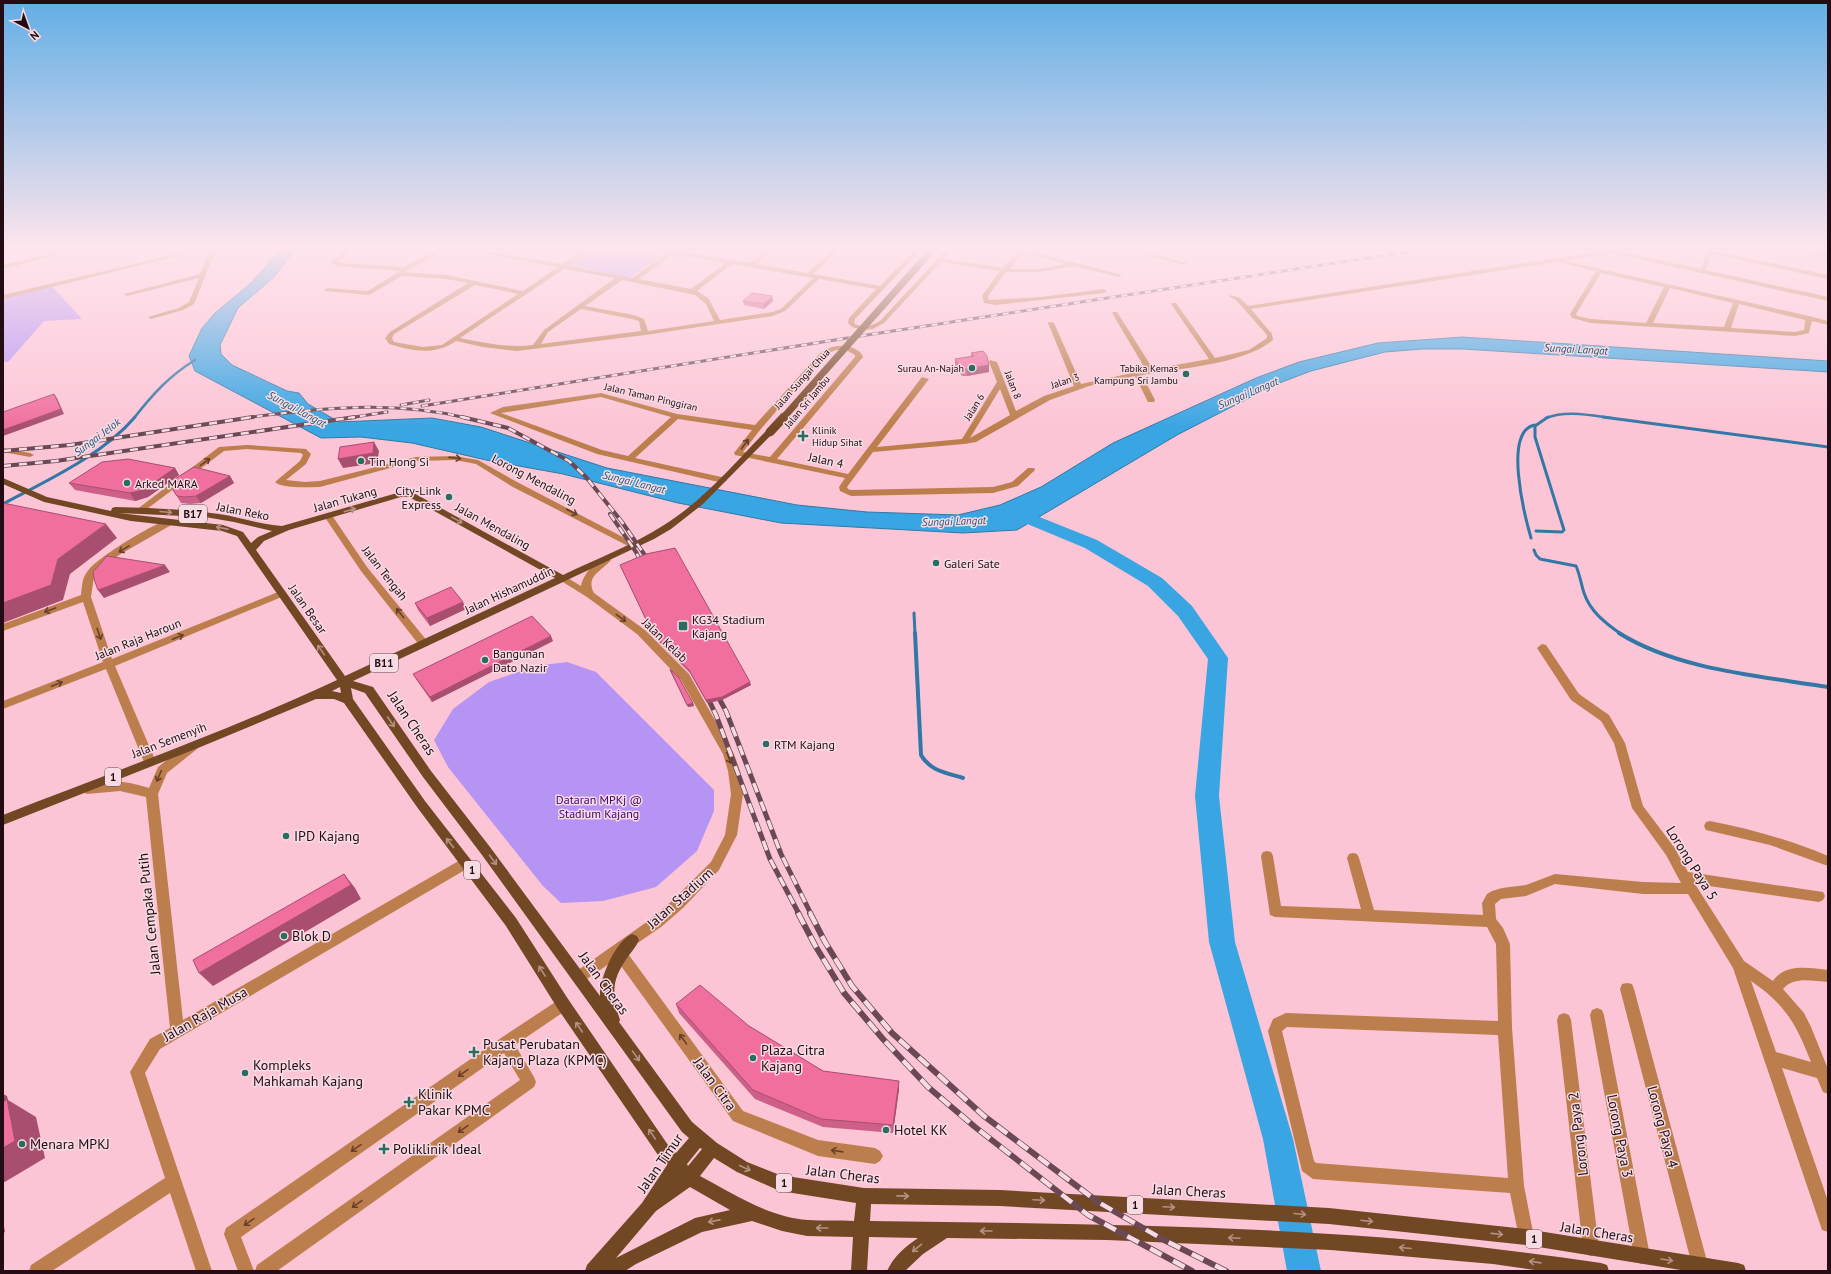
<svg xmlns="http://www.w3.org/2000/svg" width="1831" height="1274" viewBox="0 0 1831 1274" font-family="'PT Sans',sans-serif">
<rect width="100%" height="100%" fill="#fcc5d6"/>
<path fill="#b594f3" d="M 594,250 L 634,250 L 662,255 L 629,278 L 569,265 Z
M 52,286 L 82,319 L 44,321 L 8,362 L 3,361 L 3,298 Z
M 567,662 L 596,672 L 714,790 L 714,811 L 697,851 L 656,887 L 603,901 L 561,903 L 543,886 L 448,767 L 434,740 L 453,709 L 489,682 L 535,666 Z"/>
<path fill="#39a5e3" stroke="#3277a5" d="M 280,250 L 295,250 L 274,277 L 238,308 L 220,345 L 221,354 L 232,365 L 287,391 L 299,393 L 308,404 L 339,422 L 432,418 L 481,427 L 607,468 L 797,505 L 867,512 L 958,515 L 1000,505 L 1041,487 L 1113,443 L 1256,378 L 1299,362 L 1378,343 L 1462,337 L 1828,361 L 1828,372 L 1463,349 L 1423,349 L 1385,352 L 1311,371 L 1274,385 L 1177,435 L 1017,530 L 963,533 L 781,523 L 678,503 L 563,474 L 486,460 L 412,443 L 361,437 L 321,438 L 195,371 L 189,356 L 202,328 L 215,313 L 251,283 Z"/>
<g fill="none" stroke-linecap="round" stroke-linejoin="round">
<path stroke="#3277a5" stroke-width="2.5" d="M 134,418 C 153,394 169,376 195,360
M 1546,418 C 1566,410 1589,415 1611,418"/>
<path stroke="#3277a5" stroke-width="3" d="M 1603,417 L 1828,447
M 3,504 C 46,481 103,455 135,417
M 1536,531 L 1562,532 L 1564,530 L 1535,437 L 1535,426 L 1548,417
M 1531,538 C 1525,517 1502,428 1536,425
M 1534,550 L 1536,555 L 1540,559 L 1576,566 C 1580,575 1581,584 1584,593 C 1590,611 1605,623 1621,634
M 914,613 L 915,634"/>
<path stroke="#3277a5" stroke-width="4" d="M 915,633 L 921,755 C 930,771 947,773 963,778
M 1619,633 C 1678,670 1760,676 1828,687"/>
<path fill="#39a5e3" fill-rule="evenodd" d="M 1012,506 L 1097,540 L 1162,578 L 1192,606 L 1228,658 L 1219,796 L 1235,942 L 1293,1139 L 1321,1271 L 1287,1271 L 1263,1139 L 1209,942 L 1195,796 L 1208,659 L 1178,616 L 1148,586 L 1085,548 L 1006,515 L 1003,511 L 1006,507 Z"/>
<path fill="#bc7e4c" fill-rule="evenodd" d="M 66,250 L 75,250 L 3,269 L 3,265 Z
M 193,250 L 202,250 L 3,299 L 3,295 Z
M 205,250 L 212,250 L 215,252 L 194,304 L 183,310 L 151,319 L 148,317 L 179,308 L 189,302 L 199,278 L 127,296 L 124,294 L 200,274 L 209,253 Z
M 345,250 L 351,250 L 338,262 L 340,263 L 404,267 L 437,250 L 444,250 L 405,272 L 446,275 L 523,291 L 558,267 L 487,254 L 485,253 L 485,251 L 562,264 L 584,250 L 591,250 L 569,266 L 632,278 L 668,252 L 661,250 L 676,250 L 750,263 L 767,250 L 773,250 L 756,264 L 807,273 L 833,250 L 839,250 L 813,274 L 880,286 L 915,250 L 921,250 L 855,319 L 854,323 C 862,329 872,326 880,321 L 946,250 L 952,250 L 944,259 L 1003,268 L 1019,250 L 1026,250 L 1122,275 L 1119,277 L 1074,266 L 1039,272 L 1006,272 L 988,296 L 989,300 L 1041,297 L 1104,289 L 1107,291 L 1104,293 L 996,305 L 984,303 L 982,296 L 1000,271 L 941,262 L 884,323 L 873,329 L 862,330 L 852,327 L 848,323 L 849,318 L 876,289 L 819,279 L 785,311 L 773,316 L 645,335 L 517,351 L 483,347 L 456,341 C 434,356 413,351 389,344 L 385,338 L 390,332 L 468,283 L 446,279 L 402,276 L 369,295 L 325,291 L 324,290 L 327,288 L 368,291 L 400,271 L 336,266 L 331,262 ZM 1023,253 L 1066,264 L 1039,269 L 1010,269 ZM 674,254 L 726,263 L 691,289 L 639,279 ZM 732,264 L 813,278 L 781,309 L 772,312 L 720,320 L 708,298 L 697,291 ZM 564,269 L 615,278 L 544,330 L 533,345 C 508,348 485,343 460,338 ZM 622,280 L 695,295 L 706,304 L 714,321 L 648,331 L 644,319 L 634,315 L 585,306 ZM 475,285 L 518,294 L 442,345 L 423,347 L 394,342 L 392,338 L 394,334 ZM 581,309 L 632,319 L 639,321 L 641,331 L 541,344 L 548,332 Z
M 1126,250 L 1135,250 L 1188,263 L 1185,265 Z
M 1608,250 L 1620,251 L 1701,269 L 1708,250 L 1714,250 L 1714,251 L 1828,275 L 1828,279 L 1712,254 L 1706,270 L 1828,297 L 1828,301 L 1620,255 L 1608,254 L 1565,261 L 1809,316 L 1828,321 L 1828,325 L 1812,321 L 1809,333 L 1795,336 L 1591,323 L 1572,318 L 1570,314 L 1596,271 L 1557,262 L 1251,309 L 1272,334 L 1273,340 C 1243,365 1180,368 1142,375 L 1155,400 L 1154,402 L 1148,402 L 1135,376 L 1089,386 L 1050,400 L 976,442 L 964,444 L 873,452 L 847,487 L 848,489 L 851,490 L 993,487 L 1012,482 L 1028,468 L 1034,468 L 1035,470 L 1018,486 L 993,493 L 851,496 L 840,491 L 839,487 L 845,478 L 735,455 L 734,453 L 752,430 L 678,419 L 635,458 L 726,478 L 727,480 L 723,483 L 597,454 L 490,413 L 503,407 L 601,393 L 677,414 L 755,425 L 820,353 C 833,344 849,343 861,353 L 863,357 L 777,459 L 848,474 L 922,377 L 929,379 L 877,447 L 962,439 L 997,382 L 989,362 L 990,360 L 997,362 L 1016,411 L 1044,396 L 1074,386 L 1048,323 L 1049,322 L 1054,323 L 1081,384 L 1146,370 L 1112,313 L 1113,312 L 1117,312 L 1153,369 L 1209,359 L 1171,304 L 1172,303 L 1176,303 L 1215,358 L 1249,350 L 1267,338 L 1267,335 L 1236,300 L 1230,297 L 1230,295 L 1240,298 L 1248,306 ZM 1601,273 L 1664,287 L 1646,323 L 1591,319 L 1577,316 L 1576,314 ZM 1670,288 L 1733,303 L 1724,327 L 1653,323 ZM 1739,304 L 1805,320 L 1804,330 L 1795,332 L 1731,328 ZM 836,350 L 846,350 L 855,355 L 855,357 L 770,457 L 743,452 L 760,430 L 824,355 ZM 1000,389 L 1010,415 L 970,438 ZM 601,397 L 671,417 L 628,456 L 602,450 L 501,413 Z
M 1793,250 L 1804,250 L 1828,254 L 1828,258 Z
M 247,445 L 306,449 L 311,454 L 306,464 L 286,480 L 305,482 L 320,481 L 416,457 L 455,456 L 478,460 L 517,482 L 640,546 L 635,549 L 632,548 L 511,486 L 476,464 L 455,460 L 416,461 L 320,487 C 310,487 282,489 275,482 L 300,461 L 303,455 L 301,453 L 247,449 L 224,451 L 143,512 L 137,512 L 136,510 L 219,447 Z
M 3,448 L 30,453 L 34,455 L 30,457 L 3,452 Z
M 328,513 L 331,514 L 367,567 L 428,642 L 429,644 L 428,646 L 420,646 L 361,571 L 324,516 Z
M 170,519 L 174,522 L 173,524 L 119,555 L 100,569 L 94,576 L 91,597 L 112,659 L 278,592 L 284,592 L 286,594 L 284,596 L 115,666 L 156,762 L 154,765 L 150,766 L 146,765 L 144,762 L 106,669 L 3,709 L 3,701 L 103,662 L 83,602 L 3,631 L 3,624 L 81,595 C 82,587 82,578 87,572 C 96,558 154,523 170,519 Z
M 606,557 L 611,560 C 602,571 585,576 594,593 L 645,630 L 689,674 L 734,754 L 740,771 L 743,794 L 737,835 L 719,870 L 683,908 L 661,927 L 626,951 L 743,1111 L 818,1140 L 875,1148 L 880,1151 L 883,1156 L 880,1161 L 875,1164 L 818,1156 L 733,1121 L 616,959 L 584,981 L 579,983 L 574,981 L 572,977 L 574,973 L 651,919 L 673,900 L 711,862 L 725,835 L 731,794 L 728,771 L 723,754 L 681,680 L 637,634 L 587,597 L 558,579 L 560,577 L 566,577 L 581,586 C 583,575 595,560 606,557 Z
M 1542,644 L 1546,645 L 1579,694 L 1609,715 L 1625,743 L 1643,806 L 1674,847 L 1688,872 L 1823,892 L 1825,896 L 1823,900 L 1819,902 L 1695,884 L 1744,961 L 1773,981 C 1785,963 1810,968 1828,970 L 1828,982 C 1813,981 1793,976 1783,989 L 1804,1013 L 1811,1027 L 1828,1069 L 1828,1094 L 1823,1092 L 1817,1078 L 1782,1068 L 1828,1201 L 1828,1232 L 1822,1230 L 1820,1224 L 1733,968 L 1688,894 L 1643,894 L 1555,884 L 1526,896 L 1501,899 L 1495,904 L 1496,919 L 1503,928 L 1510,944 L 1512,1028 L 1524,1186 L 1534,1237 L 1532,1243 L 1526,1245 L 1520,1243 L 1510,1193 L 1313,1179 L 1302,1171 L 1268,1031 L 1273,1019 L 1286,1013 L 1498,1021 L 1496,944 L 1487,927 L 1275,917 L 1270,915 L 1261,856 L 1263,852 L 1267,851 L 1271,852 L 1273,856 L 1281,906 L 1361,909 L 1347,858 L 1349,854 L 1353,853 L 1357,854 L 1359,858 L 1374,910 L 1483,915 L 1482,903 L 1487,894 L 1492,891 L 1502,888 L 1526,885 L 1555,874 L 1643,882 L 1681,883 L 1666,855 L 1632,808 L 1614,743 L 1601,721 L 1571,700 L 1537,648 ZM 1751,981 C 1786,1005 1796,1024 1811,1062 L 1776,1052 ZM 1287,1027 L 1498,1035 L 1508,1178 L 1316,1163 L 1314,1161 L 1282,1031 Z
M 193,742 L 197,743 L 199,746 L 197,749 L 167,773 L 158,794 L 183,1020 L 462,859 L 466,858 L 470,859 L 472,863 L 470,867 L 160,1049 L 145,1073 L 212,1271 L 196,1271 L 170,1193 L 52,1271 L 29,1271 L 31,1265 L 165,1178 L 130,1072 L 150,1039 L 170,1028 L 146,797 L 120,791 L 87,794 L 83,792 L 81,789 L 83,786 C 105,778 127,781 149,788 L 158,767 L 189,743 Z
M 1710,821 C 1751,829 1790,840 1828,856 L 1828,866 L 1770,845 L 1706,830 L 1704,826 L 1706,822 Z
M 1627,983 L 1632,984 L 1634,989 L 1708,1265 L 1705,1271 L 1694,1271 L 1692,1265 L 1620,989 L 1622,984 Z
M 563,997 L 568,999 L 570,1004 L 568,1009 L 515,1045 L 534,1077 L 536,1082 L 534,1087 L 277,1271 L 255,1271 L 257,1265 L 520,1080 L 504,1053 L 241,1237 L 254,1271 L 238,1271 L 224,1234 L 226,1228 L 501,1038 Z
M 1597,1008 L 1602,1010 L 1604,1015 L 1650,1256 L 1648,1262 L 1642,1264 L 1636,1262 L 1634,1256 L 1590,1015 L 1592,1010 Z
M 1564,1013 L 1569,1015 L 1571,1020 L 1599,1248 L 1597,1254 L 1591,1256 L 1585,1254 L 1583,1248 L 1557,1020 L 1559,1015 Z"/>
<path fill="#724724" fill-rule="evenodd" d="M 767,430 L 773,430 L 774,432 L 703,504 L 671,529 L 654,539 L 353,681 L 373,687 L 431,771 L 490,847 L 600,996 C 599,979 616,940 632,934 L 637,936 L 639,940 C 636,947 631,952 627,958 C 611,981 612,994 620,1020 L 619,1022 L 692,1122 L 717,1143 L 747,1162 L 780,1175 L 864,1188 L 1000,1190 L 1329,1208 L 1526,1229 L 1738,1263 L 1744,1265 L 1746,1271 L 1687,1271 L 1526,1245 L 1329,1224 L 1000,1206 L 871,1204 L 870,1221 C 1024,1223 1177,1224 1330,1234 C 1421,1239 1511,1250 1601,1263 L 1607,1265 L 1609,1271 L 1542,1271 L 1493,1264 L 1331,1250 L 1107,1240 L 947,1238 L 923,1254 L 905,1271 L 887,1271 C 893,1257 906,1246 918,1238 L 869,1237 L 867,1271 L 851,1271 L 853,1237 L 807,1236 L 782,1231 L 752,1221 L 702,1232 L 636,1264 L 625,1271 L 585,1271 L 587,1265 L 642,1203 L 667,1165 L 658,1155 L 558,1009 L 506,926 L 417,807 L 344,703 L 334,699 L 316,699 L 198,748 L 3,825 L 3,815 C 115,771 228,731 337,680 L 237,536 L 222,531 L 131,521 L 44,502 L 3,484 L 3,478 L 47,497 L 111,511 L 112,508 L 115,507 C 150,508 185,509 219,514 C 240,517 261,525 282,526 L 397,493 L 410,491 L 563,575 C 596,559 633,545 664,525 C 704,500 735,463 767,430 ZM 401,497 L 409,497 L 555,578 L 345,676 L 256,550 L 264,541 L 289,530 ZM 119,513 L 205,517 L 234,522 L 272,531 L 258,537 L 251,543 L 243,532 L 223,525 ZM 340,687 L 341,693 L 332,691 ZM 351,688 L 365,693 L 423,777 L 482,855 L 682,1132 L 689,1138 L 676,1153 L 668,1145 L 568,999 L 516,918 L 425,801 L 353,699 ZM 700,1148 L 702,1149 L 688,1166 L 687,1164 ZM 714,1158 L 737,1172 L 780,1191 L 856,1203 L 854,1221 C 839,1220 823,1221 808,1220 C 768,1217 734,1194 700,1176 ZM 690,1187 L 730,1210 L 695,1218 L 616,1258 L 656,1211 Z"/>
<defs>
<path id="rail-far3" d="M 401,405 L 429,400
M 422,406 L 841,339 L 1420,250
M 245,418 C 318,408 394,400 466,418
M 348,418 L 387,412"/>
<path id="rail-far2" d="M 462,417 L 508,428 L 569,461 L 586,477 L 622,522 L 651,564
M 3,451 L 70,445 L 253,417
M 3,466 L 56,461 L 355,417
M 610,514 L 636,552 L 643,566"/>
<path id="rail-far1" d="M 715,691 L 726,711 L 781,854 L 811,914
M 705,692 L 716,715 L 770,859 L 799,914"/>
<path id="rail" d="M 798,913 L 816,947 L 844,993 L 883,1039 L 928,1087 L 975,1127 L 1088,1215 L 1192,1271
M 810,913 L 825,942 L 852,986 L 892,1033 L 984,1116 L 1098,1202 L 1164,1240 L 1226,1271"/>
</defs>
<use href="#rail-far3" stroke="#6a4954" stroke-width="3"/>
<use href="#rail-far2" stroke="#6a4954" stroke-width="4"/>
<use href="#rail-far1" stroke="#6a4954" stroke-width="5"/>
<use href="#rail" stroke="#6a4954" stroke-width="6"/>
<use href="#rail-far3" stroke="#f7dbe3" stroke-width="2" stroke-dasharray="6" stroke-linecap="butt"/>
<use href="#rail-far2" stroke="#f7dbe3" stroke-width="2.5" stroke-dasharray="8" stroke-linecap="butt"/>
<use href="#rail-far1" stroke="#f7dbe3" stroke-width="3.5" stroke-dasharray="10" stroke-linecap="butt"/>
<use href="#rail" stroke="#f7dbe3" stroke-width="4.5" stroke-dasharray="13" stroke-linecap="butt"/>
<path stroke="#724724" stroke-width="7" d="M 783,418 L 932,250"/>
<path stroke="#724724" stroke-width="9" d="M 770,432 L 784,417"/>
</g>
<path fill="#ce5f89" d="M 772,296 L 773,301 L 764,309 L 744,305 L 743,301 Z
M 971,353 L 989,365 L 989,372 L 967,376 L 962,376 L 955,366 L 955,359 L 971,357 Z
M 175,468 L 179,475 L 148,497 L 135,501 L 75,490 L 69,483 Z
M 230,476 L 234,483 L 201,503 L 190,504 L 181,503 L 173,490 L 178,487 L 173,480 Z
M 620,565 L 751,685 L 722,700 L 707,703 L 690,673 L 654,637 Z
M 415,603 L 466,609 L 430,626 L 418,610 Z
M 553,641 L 432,702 L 416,679 L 413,674 Z
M 670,669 L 693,703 L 694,706 L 688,707 L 670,671 Z
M 676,1004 L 749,1026 L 823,1071 L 899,1089 L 893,1133 L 823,1127 L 755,1099 L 679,1013 Z"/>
<path fill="#a84e6f" d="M 772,296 L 773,301 L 764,309 L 764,304 Z
M 989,365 L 989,372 L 967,376 L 967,369 Z
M 54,394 L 57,398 L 64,414 L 3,436 L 3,430 Z
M 374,442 L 379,451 L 377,463 L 343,468 L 338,459 Z
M 175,468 L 179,475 L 148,497 L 135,501 L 130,493 Z
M 230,476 L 234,483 L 201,503 L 196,496 Z
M 106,524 L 117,538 L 70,574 L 63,600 L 3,623 L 3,603 L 58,559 Z
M 165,565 L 170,572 L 104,598 L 98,590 Z
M 463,602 L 466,609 L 430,626 L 427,618 Z
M 551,636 L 553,641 L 432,702 L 430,697 Z
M 750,682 L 751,685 L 722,700 L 707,703 L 706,700 Z
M 693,703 L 694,706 L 688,707 L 687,705 Z
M 344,874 L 355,888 L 361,899 L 213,986 L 199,973 Z
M 899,1081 L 899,1089 L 893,1133 L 893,1125 Z
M 3,1094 L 7,1096 L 8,1100 L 36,1117 L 45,1158 L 3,1183 Z
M 3,1220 L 5,1232 L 3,1233 Z"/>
<path fill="#f06f9f" stroke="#a84e6f" d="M 752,293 L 772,296 L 764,304 L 743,301 Z
M 983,351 L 987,356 L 989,365 L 967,369 L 962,369 L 955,359 L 974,356 L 971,353 Z
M 54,394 L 61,409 L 3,430 L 3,412 Z
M 374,442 L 373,453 L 338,459 L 340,447 Z
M 128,459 L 175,468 L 143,490 L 130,493 L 69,483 L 102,462 Z
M 194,467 L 230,476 L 196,496 L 185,497 L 177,496 L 173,490 L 183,483 L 173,480 Z
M 3,503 L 106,524 L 58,559 L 51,585 L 3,603 Z
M 675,548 L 750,682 L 722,697 L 706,700 L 689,670 L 653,634 L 620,565 L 646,554 Z
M 107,556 L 165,565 L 98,590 L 94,579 L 93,572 Z
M 451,587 L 463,602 L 427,618 L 415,603 Z
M 532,616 L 551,636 L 430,697 L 413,674 Z
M 670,669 L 679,678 L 693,703 L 687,705 Z
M 344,874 L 351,885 L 199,973 L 193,960 Z
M 700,985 L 749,1026 L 823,1071 L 899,1081 L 893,1125 L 821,1119 L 753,1090 L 676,1004 Z
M 7,1099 L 15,1141 L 3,1148 L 3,1102 Z"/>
<defs><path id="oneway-shaft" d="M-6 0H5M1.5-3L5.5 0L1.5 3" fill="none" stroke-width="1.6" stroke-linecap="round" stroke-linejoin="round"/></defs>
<g stroke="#683f2d">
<use href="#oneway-shaft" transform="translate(745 444) rotate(-53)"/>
<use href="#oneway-shaft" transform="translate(455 458) rotate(6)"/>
<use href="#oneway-shaft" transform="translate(205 462) rotate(-36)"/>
<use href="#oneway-shaft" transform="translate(572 512) rotate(27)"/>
<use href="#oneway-shaft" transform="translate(124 549) rotate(149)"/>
<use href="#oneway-shaft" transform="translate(50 610) rotate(160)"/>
<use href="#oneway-shaft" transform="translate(400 613) rotate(-129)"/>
<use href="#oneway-shaft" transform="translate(621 618) rotate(36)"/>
<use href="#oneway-shaft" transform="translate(99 634) rotate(71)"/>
<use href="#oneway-shaft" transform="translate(178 637) rotate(-22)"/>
<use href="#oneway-shaft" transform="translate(57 684) rotate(-21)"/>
<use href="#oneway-shaft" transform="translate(729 758) rotate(68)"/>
<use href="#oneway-shaft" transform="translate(159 776) rotate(113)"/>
<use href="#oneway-shaft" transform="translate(683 1039) rotate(-126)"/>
<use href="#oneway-shaft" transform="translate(463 1073) rotate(145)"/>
<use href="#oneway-shaft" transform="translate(463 1129) rotate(145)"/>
<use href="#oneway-shaft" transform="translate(356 1148) rotate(145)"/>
<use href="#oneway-shaft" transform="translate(837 1151) rotate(-172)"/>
<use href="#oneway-shaft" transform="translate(357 1204) rotate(145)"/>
<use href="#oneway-shaft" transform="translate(249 1222) rotate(145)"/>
</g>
<g stroke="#b49184">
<use href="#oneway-shaft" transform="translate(350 510) rotate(-16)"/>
<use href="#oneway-shaft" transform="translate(166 512) rotate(5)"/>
<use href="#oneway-shaft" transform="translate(457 520) rotate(29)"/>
<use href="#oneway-shaft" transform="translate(222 528) rotate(-169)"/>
<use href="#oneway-shaft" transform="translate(321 650) rotate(-125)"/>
<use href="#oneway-shaft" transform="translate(391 722) rotate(56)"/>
<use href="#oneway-shaft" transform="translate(450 843) rotate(-128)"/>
<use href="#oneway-shaft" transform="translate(493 860) rotate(54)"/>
<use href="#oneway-shaft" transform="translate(542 971) rotate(-122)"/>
<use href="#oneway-shaft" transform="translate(579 1027) rotate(-124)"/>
<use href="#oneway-shaft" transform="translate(636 1056) rotate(54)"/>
<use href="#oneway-shaft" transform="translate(652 1134) rotate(-124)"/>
<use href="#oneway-shaft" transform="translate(745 1168) rotate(25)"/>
<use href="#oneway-shaft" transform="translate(903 1196) rotate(1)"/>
<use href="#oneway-shaft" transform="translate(1039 1200) rotate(3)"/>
<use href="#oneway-shaft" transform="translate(1169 1207) rotate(3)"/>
<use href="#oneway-shaft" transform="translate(1300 1214) rotate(5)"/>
<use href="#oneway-shaft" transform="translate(714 1221) rotate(169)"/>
<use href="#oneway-shaft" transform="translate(1367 1221) rotate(6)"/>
<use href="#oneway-shaft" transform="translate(822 1228) rotate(-180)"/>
<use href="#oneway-shaft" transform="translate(986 1231) rotate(-180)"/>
<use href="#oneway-shaft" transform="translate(1497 1234) rotate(6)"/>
<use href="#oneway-shaft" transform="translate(1234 1238) rotate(-177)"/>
<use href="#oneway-shaft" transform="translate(917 1248) rotate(141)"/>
<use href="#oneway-shaft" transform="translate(1405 1248) rotate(-175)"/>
<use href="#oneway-shaft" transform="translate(1667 1260) rotate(9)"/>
<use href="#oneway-shaft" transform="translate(1535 1262) rotate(-172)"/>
</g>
<linearGradient id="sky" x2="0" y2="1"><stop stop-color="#62aee6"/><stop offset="0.58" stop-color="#fee5ed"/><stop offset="1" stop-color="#fee5ed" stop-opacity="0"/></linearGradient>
<rect width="1831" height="428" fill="url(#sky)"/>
<g fill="#286d60" stroke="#f7dbe3" stroke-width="1.5">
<circle cx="972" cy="368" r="4"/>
<circle cx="1186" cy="374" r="4"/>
<path d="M801 430h4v4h4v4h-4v4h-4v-4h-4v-4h4z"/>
<circle cx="361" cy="461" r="4"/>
<circle cx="127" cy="483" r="4"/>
<circle cx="449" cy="497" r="4"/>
<circle cx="936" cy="563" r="4"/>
<rect x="678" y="621" width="10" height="10" rx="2"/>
<circle cx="485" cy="660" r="4"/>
<circle cx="766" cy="744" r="4"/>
<circle cx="286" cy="836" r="4"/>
<circle cx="284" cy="936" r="4"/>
<path d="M472 1046h4v4h4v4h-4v4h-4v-4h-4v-4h4z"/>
<circle cx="753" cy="1058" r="4"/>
<circle cx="245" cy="1073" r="4"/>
<path d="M407 1096h4v4h4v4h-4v4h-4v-4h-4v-4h4z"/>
<circle cx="886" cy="1130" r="4"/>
<circle cx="22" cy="1144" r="4"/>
<path d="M382 1143h4v4h4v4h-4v4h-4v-4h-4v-4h4z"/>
</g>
<g text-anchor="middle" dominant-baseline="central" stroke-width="3" stroke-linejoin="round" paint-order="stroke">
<g font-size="10" fill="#230c14" stroke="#f7dbe3" text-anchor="end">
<text x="964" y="368">Surau An-Najah</text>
<text x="1178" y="368">Tabika Kemas<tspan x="1178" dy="12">Kampung Sri Jambu</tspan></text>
<text x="812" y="430" text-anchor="start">Klinik<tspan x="812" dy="12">Hidup Sihat</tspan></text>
</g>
<g font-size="10" fill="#230c14" stroke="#f7dbe3">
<text transform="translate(802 379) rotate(-48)">Jalan Sungai Chua</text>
<text transform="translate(1065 381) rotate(-18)">Jalan 3</text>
<text transform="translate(1013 385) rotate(69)">Jalan 8</text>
<text transform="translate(651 397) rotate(13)">Jalan Taman Pinggiran</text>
<text transform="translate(807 402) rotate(-50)">Jalan Sri Jambu</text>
<text transform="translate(974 407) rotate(-58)">Jalan 6</text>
</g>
<g font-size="11" font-style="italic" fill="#1f5677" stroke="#f7dbe3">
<text transform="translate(1576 349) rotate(3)">Sungai Langat</text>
<text transform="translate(1248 393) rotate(-23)">Sungai Langat</text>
<text transform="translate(297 409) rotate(28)">Sungai Langat</text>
<text transform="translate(97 437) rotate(-37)">Sungai Jelok</text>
<text transform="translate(634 482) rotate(14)">Sungai Langat</text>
<text transform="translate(954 521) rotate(-2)">Sungai Langat</text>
</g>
<g fill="#f7dbe3" stroke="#634a52" stroke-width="1">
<rect x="179" y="505" width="28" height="18" rx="3"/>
<rect x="370" y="654" width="28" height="18" rx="3"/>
<rect x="105" y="768" width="16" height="18" rx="3"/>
<rect x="464" y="861" width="16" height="18" rx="3"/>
<rect x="776" y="1174" width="16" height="18" rx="3"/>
<rect x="1127" y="1196" width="16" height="18" rx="3"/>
<rect x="1526" y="1230" width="16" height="18" rx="3"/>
</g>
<g font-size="11" font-weight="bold" fill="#230c14">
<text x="193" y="514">B17</text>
<text x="384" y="663">B11</text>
<text x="113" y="777">1</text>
<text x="472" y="870">1</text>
<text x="784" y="1183">1</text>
<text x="1135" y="1205">1</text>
<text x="1534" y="1239">1</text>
</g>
<g font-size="12" fill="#230c14" stroke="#f7dbe3">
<text transform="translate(826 460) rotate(12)">Jalan 4</text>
<text transform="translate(534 479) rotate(28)">Lorong Mendaling</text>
<text transform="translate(345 499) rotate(-16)">Jalan Tukang</text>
<text transform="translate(243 511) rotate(11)">Jalan Reko</text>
<text transform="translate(493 526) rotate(29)">Jalan Mendaling</text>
<text transform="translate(385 573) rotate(52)">Jalan Tengah</text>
<text transform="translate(509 590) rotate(-25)">Jalan Hishamuddin</text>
<text transform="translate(308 609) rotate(55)">Jalan Besar</text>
<text transform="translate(138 639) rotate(-22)">Jalan Raja Haroun</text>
<text transform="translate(665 640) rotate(44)">Jalan Kelab</text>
<text transform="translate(169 740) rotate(-21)">Jalan Semenyih</text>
</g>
<g font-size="12" fill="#230c14" stroke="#f7dbe3" text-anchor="start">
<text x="369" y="461">Tin Hong Si</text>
<text x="135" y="483">Arked MARA</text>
<text x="441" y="490" text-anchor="end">City-Link<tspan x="441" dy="14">Express</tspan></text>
<text x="944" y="563">Galeri Sate</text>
<text x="692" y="619">KG34 Stadium<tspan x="692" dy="14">Kajang</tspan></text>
<text x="493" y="653">Bangunan<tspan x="493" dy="14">Dato Nazir</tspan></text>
<text x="774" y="744">RTM Kajang</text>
</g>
<g font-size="12" fill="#3b036e" stroke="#f7dbe3">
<text x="599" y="799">Dataran MPKj @<tspan x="599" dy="14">Stadium Kajang</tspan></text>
</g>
<g font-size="14" fill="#230c14" stroke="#f7dbe3">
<text transform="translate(412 723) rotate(56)">Jalan Cheras</text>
<text transform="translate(1692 863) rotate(58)">Lorong Paya 5</text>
<text transform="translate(680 898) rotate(-42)">Jalan Stadium</text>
<text transform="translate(149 914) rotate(-96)">Jalan Cempaka Putih</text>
<text transform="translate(604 983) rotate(54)">Jalan Cheras</text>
<text transform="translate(205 1014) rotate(-30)">Jalan Raja Musa</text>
<text transform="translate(715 1084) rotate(54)">Jalan Citra</text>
<text transform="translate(1663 1127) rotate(75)">Lorong Paya 4</text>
<text transform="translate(1578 1134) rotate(-97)">Lorong Paya 2</text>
<text transform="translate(1620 1136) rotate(79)">Lorong Paya 3</text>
<text transform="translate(660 1163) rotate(-55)">Jalan Timur</text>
<text transform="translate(843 1174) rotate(7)">Jalan Cheras</text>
<text transform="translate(1189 1191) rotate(3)">Jalan Cheras</text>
<text transform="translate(1597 1232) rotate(9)">Jalan Cheras</text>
</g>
<g font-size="14" fill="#230c14" stroke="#f7dbe3" text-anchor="start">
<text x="294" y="836">IPD Kajang</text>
<text x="292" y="936">Blok D</text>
<text x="483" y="1044">Pusat Perubatan<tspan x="483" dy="16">Kajang Plaza (KPMC)</tspan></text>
<text x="761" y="1050">Plaza Citra<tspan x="761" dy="16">Kajang</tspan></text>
<text x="253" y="1065">Kompleks<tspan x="253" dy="16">Mahkamah Kajang</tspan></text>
<text x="418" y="1094">Klinik<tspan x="418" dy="16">Pakar KPMC</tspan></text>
<text x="894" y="1130">Hotel KK</text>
<text x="30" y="1144">Menara MPKJ</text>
<text x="393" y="1149">Poliklinik Ideal</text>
</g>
</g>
<rect width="1831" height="1274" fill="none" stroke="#230c14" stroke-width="8"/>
<g transform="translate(28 28) rotate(139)" stroke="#f7dbe3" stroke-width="3" paint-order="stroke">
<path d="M0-3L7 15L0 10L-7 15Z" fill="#230c14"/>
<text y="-6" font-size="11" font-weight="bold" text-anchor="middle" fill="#230c14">N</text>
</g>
</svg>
